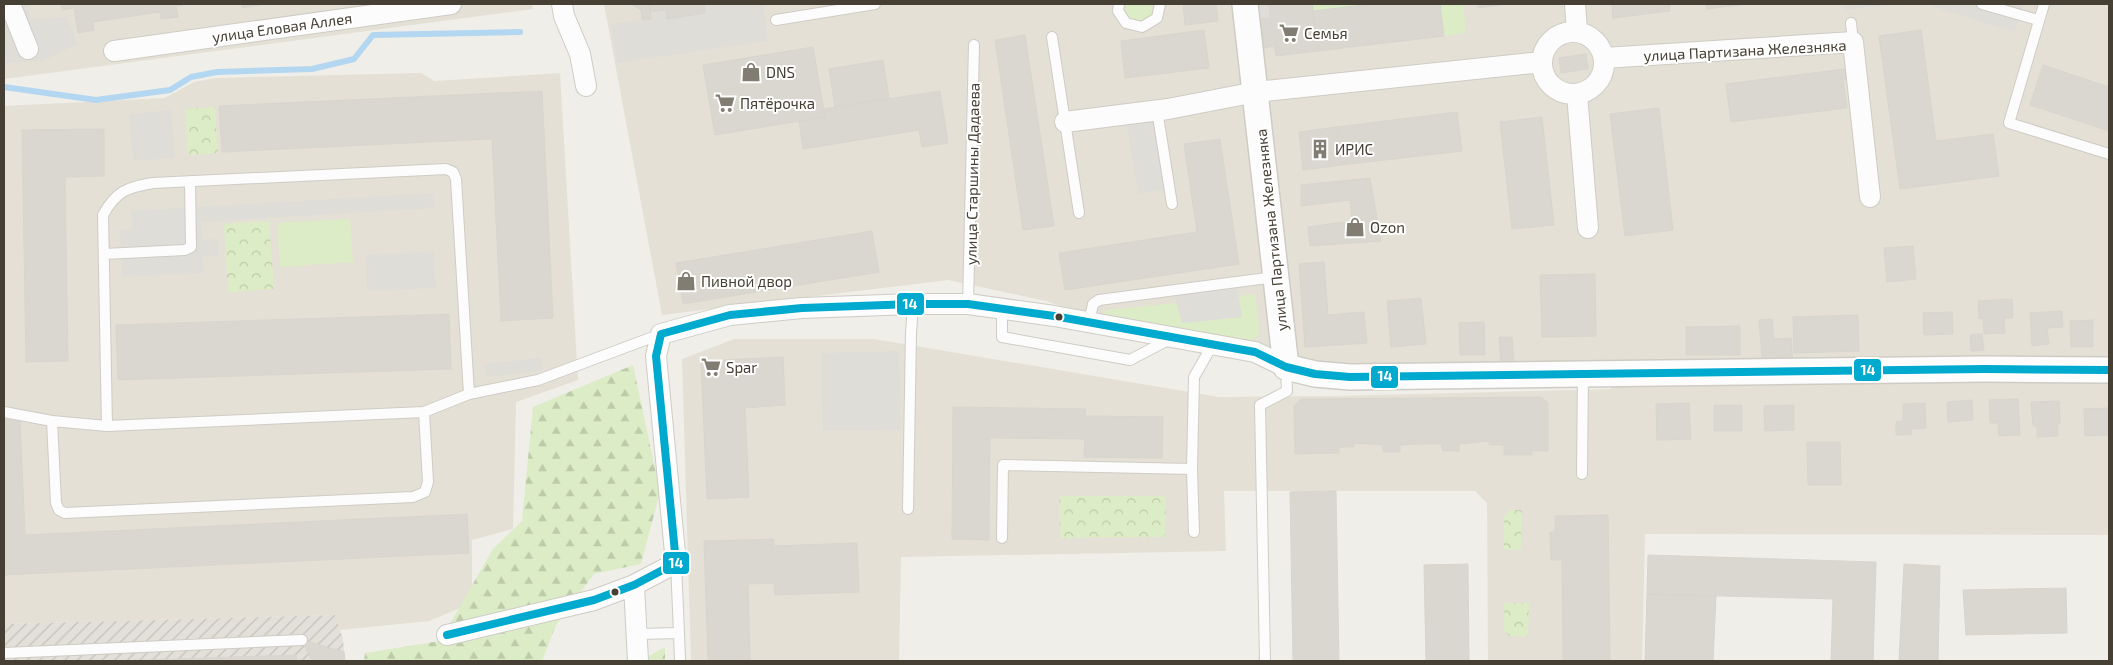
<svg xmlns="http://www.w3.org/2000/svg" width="2113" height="665" viewBox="0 0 2113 665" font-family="'Exo 2',sans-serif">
<defs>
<pattern id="industrial-furrows" width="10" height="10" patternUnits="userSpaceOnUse" patternTransform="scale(1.25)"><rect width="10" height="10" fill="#e3dfd9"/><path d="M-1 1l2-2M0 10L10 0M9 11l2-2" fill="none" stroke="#c4c0bb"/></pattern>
<pattern id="forest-firs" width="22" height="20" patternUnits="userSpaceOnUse" patternTransform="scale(1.25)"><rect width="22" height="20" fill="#dcecc6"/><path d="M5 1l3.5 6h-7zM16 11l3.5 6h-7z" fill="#becbab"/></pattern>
<pattern id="park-crowns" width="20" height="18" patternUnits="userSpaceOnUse" patternTransform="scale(1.25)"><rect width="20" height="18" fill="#dcecc6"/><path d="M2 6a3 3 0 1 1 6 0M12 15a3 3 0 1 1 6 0" fill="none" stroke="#becbab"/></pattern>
</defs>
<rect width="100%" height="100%" fill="#f0eee8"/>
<path fill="#e5e0d5" d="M 4,4 L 532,4 L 533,9 L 4,79 Z
M 604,4 L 2109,4 L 2109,535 L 1645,534 L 1642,661 L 1488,661 L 1487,503 L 1475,491 L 1224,491 L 1226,551 L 901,557 L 899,661 L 691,661 L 682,359 L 734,339 L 874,339 L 1219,397 L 1336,396 L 1610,389 L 1639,361 L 1360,371 L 1109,322 L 1046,301 L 948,280 L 662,315 Z
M 421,73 L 434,81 L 560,73 L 578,380 L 516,402 L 513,529 L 472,540 L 472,603 L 429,621 L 340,630 L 334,615 L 4,624 L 4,106 L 165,98 L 194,82 L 216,78 Z"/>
<path fill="url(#industrial-furrows)" d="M 335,615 L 343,639 L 345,661 L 4,661 L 4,624 Z"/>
<path fill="#dcecc6" d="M 1123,4 L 1153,4 L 1151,15 L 1141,21 L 1130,18 L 1124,8 Z
M 1312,4 L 1372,4 L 1313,11 Z
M 1440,4 L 1463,4 L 1466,33 L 1444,36 Z
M 350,219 L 353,262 L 280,267 L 277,223 Z
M 1255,294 L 1260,333 L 1252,341 L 1103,316 L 1103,313 L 1106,310 L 1176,303 L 1182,323 L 1242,317 L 1238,296 Z"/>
<path fill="url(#forest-firs)" d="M 633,365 L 660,492 L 641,564 L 594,574 L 556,625 L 542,661 L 364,661 L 365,653 L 440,641 L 493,549 L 522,521 L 533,407 Z
M 665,647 L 665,661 L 640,661 Z"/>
<path fill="url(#park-crowns)" d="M 215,107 L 218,153 L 188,155 L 185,109 Z
M 269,221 L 274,289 L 228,292 L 224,224 Z
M 1059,496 L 1166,496 L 1165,537 L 1060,538 Z
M 1510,510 L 1522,510 L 1521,550 L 1504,550 L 1504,516 Z
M 1504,603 L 1529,603 L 1528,636 L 1510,636 L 1504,631 Z"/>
<path fill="#dfddd8" d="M 4,4 L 26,4 L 31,19 L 67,17 L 78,44 L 43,61 L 6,63 L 4,56 Z
M 704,4 L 763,4 L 768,41 L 617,63 L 611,24 L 651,19 L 650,12 L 666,10 L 667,18 L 705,13 Z
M 1257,4 L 1269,4 L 1271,18 L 1260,19 L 1264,48 L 1261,48 Z
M 1843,4 L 1892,4 L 1892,5 L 1844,10 Z
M 1935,4 L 2024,4 L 2015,32 L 1934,7 Z
M 171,110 L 175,158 L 133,161 L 129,114 Z
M 1157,110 L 1170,189 L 1138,194 L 1125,114 Z
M 433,193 L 434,208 L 201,222 L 202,240 L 218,239 L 219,256 L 203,257 L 204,273 L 122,277 L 120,230 L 132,229 L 131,211 Z
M 434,251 L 436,288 L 367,291 L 366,255 Z
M 1236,282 L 1242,317 L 1182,323 L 1173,290 Z
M 899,351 L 901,430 L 823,431 L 821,353 Z
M 541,358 L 543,371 L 486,377 L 484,364 Z"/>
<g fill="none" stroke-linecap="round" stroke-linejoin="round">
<path stroke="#b4d7f1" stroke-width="6" d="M 4,87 L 96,100 L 170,90 L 191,77 L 217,72 L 312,69 L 354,59 L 373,35 L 520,32"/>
</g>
<path fill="#dad7d0" stroke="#d8d5ce" d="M 61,4 L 183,4 L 183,5 L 176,6 L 178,17 L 161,19 L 160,12 L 153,13 L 93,22 L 94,30 L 78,33 L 74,8 L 62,10 Z
M 242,4 L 259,4 L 259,5 L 242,8 Z
M 631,4 L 649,4 L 651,19 L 642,20 L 641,10 Z
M 649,4 L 704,4 L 705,13 L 667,19 L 666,10 L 650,12 Z
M 1183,4 L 1216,4 L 1218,21 L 1185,25 Z
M 1269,4 L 1312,4 L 1318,51 L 1276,56 L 1274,46 L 1264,48 L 1260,19 L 1271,18 Z
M 1372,4 L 1440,4 L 1444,36 L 1318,51 L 1313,11 Z
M 1478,4 L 1507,4 L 1478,8 Z
M 1612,4 L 1669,4 L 1670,11 L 1613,18 Z
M 1706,4 L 1748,4 L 1707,9 Z
M 1204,30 L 1209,68 L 1125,78 L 1121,41 Z
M 1921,30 L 1936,141 L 1993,134 L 1999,176 L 1900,189 L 1879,36 Z
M 1025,35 L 1054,226 L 1023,230 L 995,40 Z
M 813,47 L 825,117 L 715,135 L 703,65 Z
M 1586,54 L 1588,69 L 1561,73 L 1559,58 Z
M 883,60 L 889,98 L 835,107 L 829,69 Z
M 2043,65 L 2109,87 L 2109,131 L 2030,105 Z
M 1852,68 L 1854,78 L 1843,79 L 1847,108 L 1731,122 L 1726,84 Z
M 542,91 L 553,318 L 501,321 L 492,139 L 222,152 L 219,106 Z
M 940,91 L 948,143 L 922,147 L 919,130 L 803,149 L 799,121 L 825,117 L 823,109 Z
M 1659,108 L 1673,230 L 1625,236 L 1610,114 Z
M 1457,112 L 1462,151 L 1342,165 L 1337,127 Z
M 1542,117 L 1554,225 L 1512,229 L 1500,122 Z
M 1337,127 L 1342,165 L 1303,170 L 1299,132 Z
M 104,129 L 104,176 L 65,177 L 68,361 L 26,362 L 22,130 Z
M 1220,139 L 1239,264 L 1065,290 L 1059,253 L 1197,232 L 1184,144 Z
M 1370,178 L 1381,241 L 1310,246 L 1308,227 L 1352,221 L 1350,200 L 1301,206 L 1301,185 Z
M 872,231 L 879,272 L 683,304 L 676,263 Z
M 1913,246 L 1916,279 L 1887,282 L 1884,248 Z
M 1324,262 L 1328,315 L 1364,312 L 1367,343 L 1305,347 L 1299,264 Z
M 1595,274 L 1596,336 L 1542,337 L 1540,275 Z
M 1421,298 L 1426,344 L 1391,347 L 1387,301 Z
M 2012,299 L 2013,318 L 2004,318 L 2005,333 L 1984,334 L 1983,318 L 1979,319 L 1978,301 Z
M 2062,311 L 2063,327 L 2047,328 L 2049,344 L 2032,346 L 2030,313 Z
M 1952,312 L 1953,334 L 1924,335 L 1923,313 Z
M 449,314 L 451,369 L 118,380 L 116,325 Z
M 1858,315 L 1859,351 L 1794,353 L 1793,317 Z
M 1772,319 L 1774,339 L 1791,338 L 1793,365 L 1763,368 L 1759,320 Z
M 2093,320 L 2093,347 L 2071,347 L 2070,321 Z
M 1484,322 L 1485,355 L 1460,355 L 1459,323 Z
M 1740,326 L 1740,355 L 1686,355 L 1686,327 Z
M 1982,334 L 1984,350 L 1971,351 L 1970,335 Z
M 1499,337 L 1512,337 L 1514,363 L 1501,364 Z
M 783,357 L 785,405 L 745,408 L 749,497 L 707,499 L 701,361 Z
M 1541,397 L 1548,403 L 1548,451 L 1532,451 L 1532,455 L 1504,455 L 1504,445 L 1489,445 L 1489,441 L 1459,444 L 1459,451 L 1443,451 L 1441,444 L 1421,444 L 1400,445 L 1400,452 L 1384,452 L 1382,445 L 1353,443 L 1354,447 L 1339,447 L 1339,453 L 1295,454 L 1294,406 L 1301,399 Z
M 2018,399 L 2020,435 L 1999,436 L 1998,423 L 1990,423 L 1989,400 Z
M 1972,400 L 1973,420 L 1948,422 L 1947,402 Z
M 2059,401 L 2060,424 L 2057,424 L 2058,436 L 2037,437 L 2037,426 L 2033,426 L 2031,402 Z
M 1689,403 L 1691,439 L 1657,440 L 1656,404 Z
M 1925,403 L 1926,428 L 1911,429 L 1912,434 L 1896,435 L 1896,422 L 1903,421 L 1903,404 Z
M 1714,405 L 1742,405 L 1742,431 L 1714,431 Z
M 1794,405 L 1794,430 L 1765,431 L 1764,406 Z
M 953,407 L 1086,409 L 1085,416 L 1163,417 L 1162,458 L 1084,457 L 1085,439 L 990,438 L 989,540 L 952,539 Z
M 2109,408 L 2109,435 L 2085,436 L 2084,409 Z
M 4,419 L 20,419 L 25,535 L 467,514 L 469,553 L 4,575 Z
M 1807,442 L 1840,442 L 1841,485 L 1808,485 Z
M 1336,491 L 1339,661 L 1293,661 L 1290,492 Z
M 1608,515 L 1610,661 L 1563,661 L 1562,560 L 1551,560 L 1550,532 L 1555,532 L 1555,516 Z
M 774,539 L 774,546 L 857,543 L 859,592 L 775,595 L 774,583 L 748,584 L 750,661 L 708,661 L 704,541 Z
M 1648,555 L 1876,562 L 1873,661 L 1831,661 L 1833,599 L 1647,594 Z
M 1468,564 L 1469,661 L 1426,661 L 1424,565 Z
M 1904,564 L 1940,566 L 1938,661 L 1899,661 Z
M 2066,588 L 2067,633 L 1966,635 L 1963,590 Z
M 1647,594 L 1716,596 L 1713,661 L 1645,661 Z
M 302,640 L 344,652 L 345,661 L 312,661 Z
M 296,655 L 297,661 L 117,661 Z"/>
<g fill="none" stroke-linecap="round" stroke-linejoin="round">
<defs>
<path id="service" d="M 1119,4 L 1118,11 L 1126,23 L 1142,27 L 1157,18 L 1160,4
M 1982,4 L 2038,20
M 2044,4 L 2009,123 L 2109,154
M 776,20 L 875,4
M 1851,23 L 1853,42
M 1052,37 L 1079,213
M 1157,110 L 1172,204
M 104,254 L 185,250 L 191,247 L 190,181
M 968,304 L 974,45
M 1002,308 L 1002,337 L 1130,360 L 1170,339
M 1089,323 L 1093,304 L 1099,300 L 1275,277
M 469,394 L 456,179 L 453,172 L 446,169 L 153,183 C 128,187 116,191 103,215 L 107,426 L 424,412 L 469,394 L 538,380 L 661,334
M 4,412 L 52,421 L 107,426
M 52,421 L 56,503 L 59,510 L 65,513 L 413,497 L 425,492 L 428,482 L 424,412
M 1582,474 L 1583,374
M 908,509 L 911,333 L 913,304
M 1194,532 L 1192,469 L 1194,377 L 1213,344
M 1002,538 L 1003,465 L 1192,469
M 676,563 L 679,633
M 638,634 L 679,633 L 680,661
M 4,653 L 302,640
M 1265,661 L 1260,405 L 1287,391 L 1286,368"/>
<path id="minor" d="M 10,4 L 28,49
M 562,4 L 564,16 L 580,54 L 586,86
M 1575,4 L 1577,31
M1542 63a31 31 0 1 1 62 0a31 31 0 1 1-62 0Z
M 114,51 L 451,4
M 1604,58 L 1853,42 L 1870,197
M 1577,94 L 1588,228
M 1065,122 L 1168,109 L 1256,92 L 1542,62
M 634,585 L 638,661
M 447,635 L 594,600 L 634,585 L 676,563 L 656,356 L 661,334 L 730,315 L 802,308 L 913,304 L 968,304 L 1054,316 L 1255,352 L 1286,367"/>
<path id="tertiary" d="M 1245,4 L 1286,367 L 1315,374 L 1350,377 L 1985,369 L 2109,370"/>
</defs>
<use href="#service" stroke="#ceccc5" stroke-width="12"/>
<use href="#minor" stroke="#ceccc5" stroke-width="22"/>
<use href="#tertiary" stroke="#ceccc5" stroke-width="28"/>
<use href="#service" stroke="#fdfcfc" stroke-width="10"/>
<use href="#minor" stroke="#fdfcfc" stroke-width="20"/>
<use href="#tertiary" stroke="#fdfcfc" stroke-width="25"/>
<defs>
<path id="bus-1" d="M 447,635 L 594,600 L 634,585 L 676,563 L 656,356 L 661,334 L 730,315 L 802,308 L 913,304 L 968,304 L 1054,316 L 1255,352 L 1286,367 L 1315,374 L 1350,377 L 1985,369 L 2109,370"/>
</defs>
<use href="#bus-1" stroke="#fff" stroke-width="11"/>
<use href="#bus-1" stroke="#00a9ce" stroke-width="8"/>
</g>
<defs>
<symbol id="supermarket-bare" viewBox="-9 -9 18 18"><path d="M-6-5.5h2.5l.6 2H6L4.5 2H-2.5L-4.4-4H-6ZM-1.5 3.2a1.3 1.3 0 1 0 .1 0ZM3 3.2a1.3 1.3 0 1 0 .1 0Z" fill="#827d73" stroke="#fff" stroke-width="2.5" paint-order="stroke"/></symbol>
<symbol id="shop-bare" viewBox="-9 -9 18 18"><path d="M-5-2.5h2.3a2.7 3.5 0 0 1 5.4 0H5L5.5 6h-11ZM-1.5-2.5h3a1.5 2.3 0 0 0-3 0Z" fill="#827d73" stroke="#fff" stroke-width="2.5" paint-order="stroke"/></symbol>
<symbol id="building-bare" viewBox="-9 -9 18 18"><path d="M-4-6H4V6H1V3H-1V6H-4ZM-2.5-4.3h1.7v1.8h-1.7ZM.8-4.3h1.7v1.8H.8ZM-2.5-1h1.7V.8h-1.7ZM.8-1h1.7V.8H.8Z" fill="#827d73" stroke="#fff" stroke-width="2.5" paint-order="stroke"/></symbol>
</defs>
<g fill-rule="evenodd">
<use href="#supermarket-bare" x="1275" y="19" width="28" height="28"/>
<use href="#shop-bare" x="737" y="58" width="28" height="28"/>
<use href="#supermarket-bare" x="711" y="89" width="28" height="28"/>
<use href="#building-bare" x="1306" y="135" width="28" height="28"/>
<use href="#shop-bare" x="1341" y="213" width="28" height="28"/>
<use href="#shop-bare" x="672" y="267" width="28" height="28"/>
<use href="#supermarket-bare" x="697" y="353" width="28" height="28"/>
</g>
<g fill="#464034" stroke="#fff" stroke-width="2">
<circle cx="1059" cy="317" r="4.5"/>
<circle cx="615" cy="592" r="4.5"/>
</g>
<g text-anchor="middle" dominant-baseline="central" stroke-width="4" stroke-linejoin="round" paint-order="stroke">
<g font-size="15" fill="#464034" stroke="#fff">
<text transform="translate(282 27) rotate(-8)">улица Еловая Аллея</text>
<text transform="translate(1745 50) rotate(-3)">улица Партизана Железняка</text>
<text transform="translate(972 174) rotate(-89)">улица Старшины Дадаева</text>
<text transform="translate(1271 230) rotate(-96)">улица Партизана Железняка</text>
</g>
<g font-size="15" fill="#464034" stroke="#fff" text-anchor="start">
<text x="1304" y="33">Семья</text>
<text x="766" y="72">DNS</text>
<text x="740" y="103">Пятёрочка</text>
<text x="1335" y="149">ИРИС</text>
<text x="1370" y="227">Ozon</text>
<text x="701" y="281">Пивной двор</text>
<text x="726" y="367">Spar</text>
</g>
</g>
<g stroke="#fff" stroke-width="2">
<rect x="896" y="292" width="29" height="24" rx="5" fill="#00a9ce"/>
<rect x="1853" y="358" width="29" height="24" rx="5" fill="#00a9ce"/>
<rect x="1370" y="365" width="29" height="24" rx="5" fill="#00a9ce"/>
<rect x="662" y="551" width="28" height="24" rx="5" fill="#00a9ce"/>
</g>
<g font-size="14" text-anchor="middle" font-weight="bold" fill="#fff">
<text x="910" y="309">14</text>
<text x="1868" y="375">14</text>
<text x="1385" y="381">14</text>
<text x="676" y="568">14</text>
</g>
<rect width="2113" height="665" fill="none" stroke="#464034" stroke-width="10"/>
</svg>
